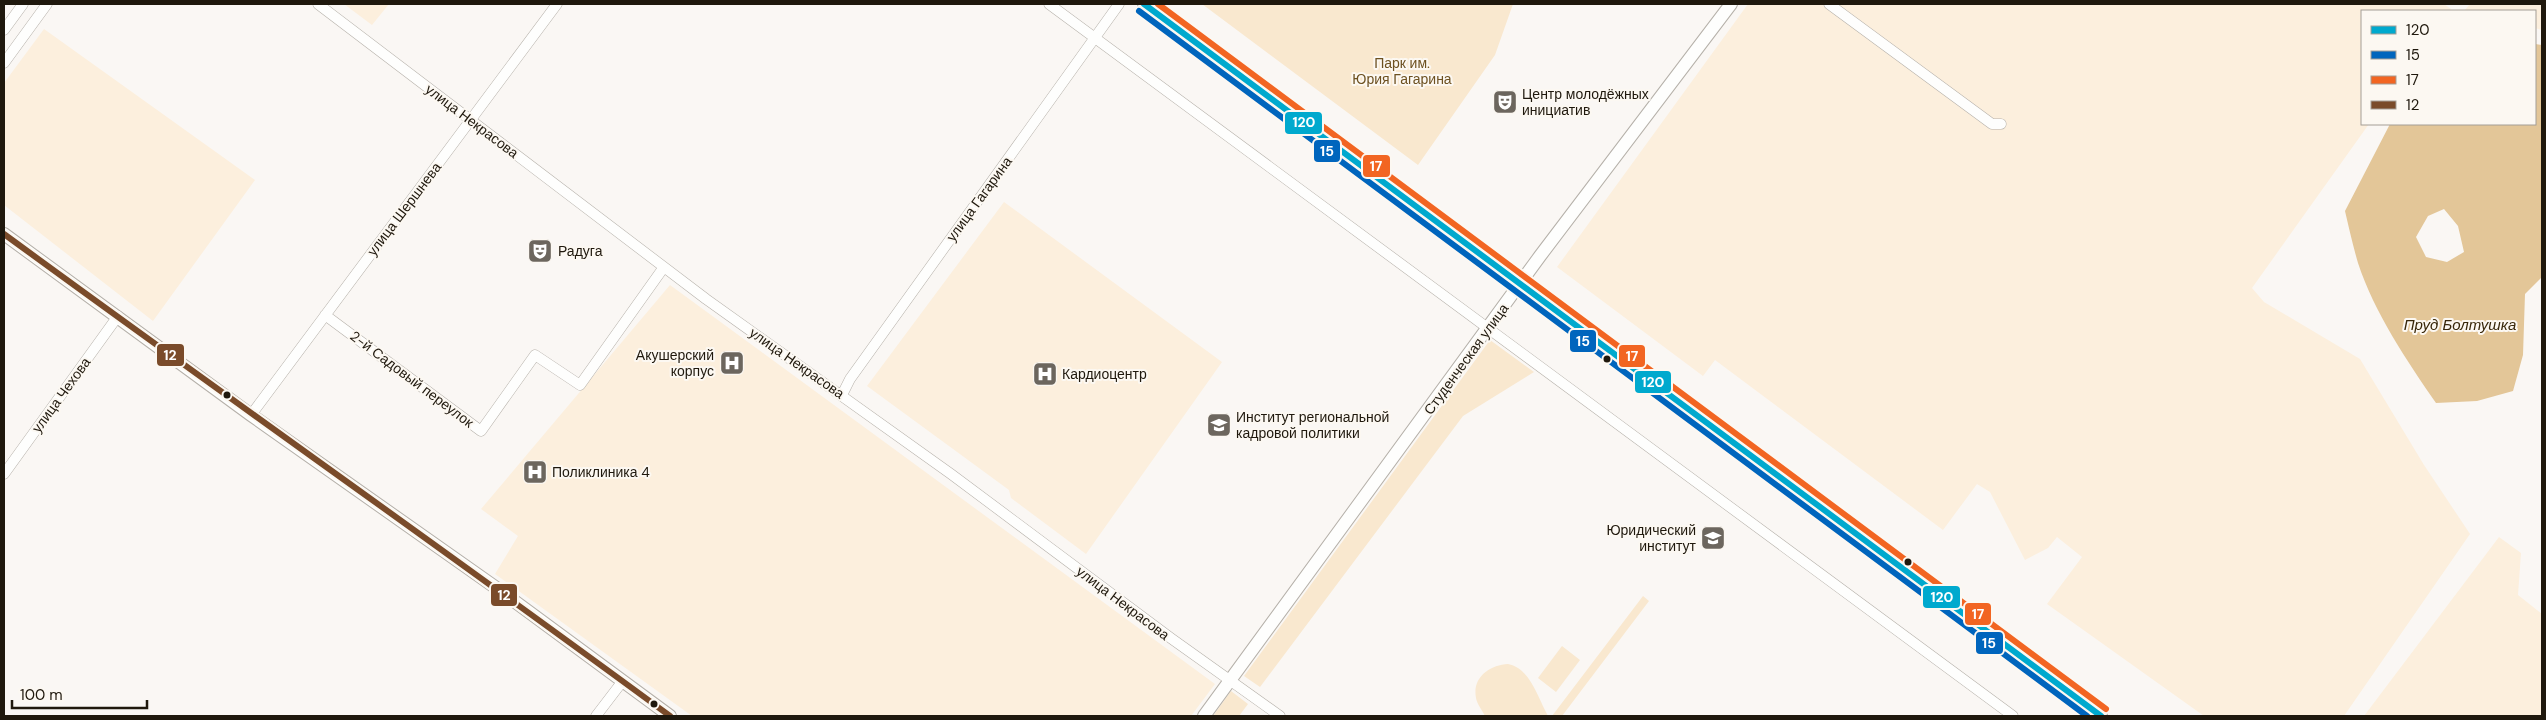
<svg xmlns="http://www.w3.org/2000/svg" width="2546" height="720" viewBox="0 0 2546 720" font-family="'DM Sans',sans-serif">
<rect width="100%" height="100%" fill="#faf7f4"/>
<path fill="#fcefdd" d="M 344,4 L 389,4 L 372,25 Z
M 1748,4 L 2444,4 L 2451,9 L 2449,11 L 2362,11 L 2362,124 L 2369,124 L 2252,288 L 2264,302 L 2360,359 L 2424,465 L 2470,534 L 2344,716 L 2204,716 L 2047,604 L 2082,557 L 2057,537 L 2048,548 L 2025,560 L 1990,492 L 1977,484 L 1943,530 L 1715,360 L 1703,376 L 1557,267 Z
M 2470,4 L 2542,4 L 2542,30 L 2535,28 L 2535,11 L 2464,11 Z
M 44,29 L 255,180 L 153,321 L 4,205 L 4,83 Z
M 1004,202 L 1222,362 L 1086,554 L 1011,498 L 1009,490 L 867,386 Z
M 670,285 L 1215,684 L 1191,716 L 692,716 L 495,574 L 518,536 L 481,509 Z
M 2499,537 L 2521,553 L 2518,595 L 2542,614 L 2542,716 L 2364,716 Z"/>
<path fill="#f9e8cf" d="M 1202,4 L 1513,4 L 1495,55 L 1418,165 Z
M 1490,340 L 1534,372 L 1463,416 L 1260,687 L 1244,676 Z
M 1643,596 L 1649,601 L 1562,716 L 1552,716 Z
M 1562,646 L 1580,660 L 1556,692 L 1538,678 Z
M 1508,664 C 1530,668 1538,698 1548,716 L 1485,716 C 1482,710 1477,704 1476,698 C 1472,677 1490,665 1508,664 Z
M 1231,691 L 1248,704 L 1239,716 L 1213,716 Z"/>
<path fill="#e3c698" fill-rule="evenodd" d="M 2535,44 L 2542,45 L 2542,277 L 2525,294 L 2523,355 L 2513,391 L 2477,401 L 2436,403 C 2407,361 2374,312 2358,263 C 2353,246 2349,228 2345,211 L 2390,124 L 2535,124 ZM 2444,209 L 2458,226 L 2464,252 L 2447,262 L 2426,257 L 2416,237 L 2428,216 Z"/>
<g fill="none" stroke-linecap="round" stroke-linejoin="round">
<defs>
<path id="minor" d="M 318,4 L 706,299 L 951,474 L 1172,639 L 1280,716
M 1049,4 L 2013,716
M 1829,4 L 1992,124 L 2001,124
M 4,30 L 23,4
M 4,63 L 47,4
M 325,315 L 481,431 L 535,355 L 580,385 L 664,267
M 842,395 L 850,379 L 1119,4
M 251,415 L 557,4
M 4,474 L 118,316
M 596,716 L 622,682"/>
<path id="major" d="M 1144,4 L 2101,716
M 4,234 L 251,415 L 502,592 L 670,716
M 1204,716 L 1540,256 L 1731,4"/>
</defs>
<use href="#minor" stroke="#b5b0a9" stroke-width="11"/>
<use href="#major" stroke="#b5b0a9" stroke-width="14"/>
<use href="#minor" stroke="#fefefd" stroke-width="10"/>
<use href="#major" stroke="#fefefd" stroke-width="12"/>
<defs>
<path id="bus-1" d="M 1144,4 L 2101,716"/>
<path id="bus-2" d="M 1139,11 L 2087,716"/>
<path id="bus-3" d="M 1158,4 L 2106,709"/>
<path id="bus-4" d="M 4,234 C 225,396 449,553 670,716"/>
</defs>
<use href="#bus-1" stroke="#fcf8f2" stroke-width="10"/>
<use href="#bus-2" stroke="#fcf8f2" stroke-width="10"/>
<use href="#bus-3" stroke="#fcf8f2" stroke-width="10"/>
<use href="#bus-4" stroke="#fcf8f2" stroke-width="10"/>
<use href="#bus-1" stroke="#00a9ce" stroke-width="6"/>
<use href="#bus-2" stroke="#0065bd" stroke-width="6"/>
<use href="#bus-3" stroke="#f26522" stroke-width="6"/>
<use href="#bus-4" stroke="#7a4b2a" stroke-width="6"/>
</g>
<defs>
<symbol id="theatre-square" viewBox="-11 -11 22 22"><rect x="-9" y="-9" width="18" height="18" rx="4" fill="#6c665e" stroke="#fcf8f2"/><path d="M-5-5.5Q0-4 5-5.5V0Q5 5 0 6Q-5 5-5 0ZM-3.3-2.5H-1v1.5H-3.3ZM1-2.5H3.3v1.5H1ZM-2.8 1Q0 5.5 2.8 1Z" fill="#fff"/></symbol>
<symbol id="hospital-square" viewBox="-11 -11 22 22"><rect x="-9" y="-9" width="18" height="18" rx="4" fill="#6c665e" stroke="#fcf8f2"/><path d="M-5-5h3v3.5h4V-5h3V5h-3V1.5h-4V5h-3Z" fill="#fff"/></symbol>
<symbol id="university-square" viewBox="-11 -11 22 22"><rect x="-9" y="-9" width="18" height="18" rx="4" fill="#6c665e" stroke="#fcf8f2"/><path d="M0-5L7-2L0 1L-7-2ZM-4 1L0 2.5L4 1V4Q0 6-4 4Z" fill="#fff"/></symbol>
</defs>
<g fill-rule="evenodd">
<use href="#theatre-square" x="1491" y="88" width="28" height="28"/>
<use href="#theatre-square" x="526" y="237" width="28" height="28"/>
<use href="#hospital-square" x="718" y="349" width="28" height="28"/>
<use href="#hospital-square" x="1031" y="360" width="28" height="28"/>
<use href="#university-square" x="1205" y="411" width="28" height="28"/>
<use href="#hospital-square" x="521" y="458" width="28" height="28"/>
<use href="#university-square" x="1699" y="524" width="28" height="28"/>
</g>
<g fill="#1f180d" stroke="#fcf8f2" stroke-width="2">
<circle cx="1607" cy="359" r="4.5"/>
<circle cx="227" cy="395" r="4.5"/>
<circle cx="1908" cy="562" r="4.5"/>
<circle cx="654" cy="704" r="4.5"/>
</g>
<g text-anchor="middle" dominant-baseline="central" stroke-width="4" stroke-linejoin="round" paint-order="stroke">
<g font-size="14" fill="#6d5121" stroke="#fcf8f2">
<text x="1402" y="63">Парк им.<tspan x="1402" dy="16">Юрия Гагарина</tspan></text>
</g>
<g font-size="14" fill="#1f180d" stroke="#fcf8f2" text-anchor="start">
<text x="1522" y="94">Центр молодёжных<tspan x="1522" dy="16">инициатив</tspan></text>
<text x="558" y="251">Радуга</text>
<text x="714" y="355" text-anchor="end">Акушерский<tspan x="714" dy="16">корпус</tspan></text>
<text x="1062" y="374">Кардиоцентр</text>
<text x="1236" y="417">Институт региональной<tspan x="1236" dy="16">кадровой политики</tspan></text>
<text x="552" y="472">Поликлиника 4</text>
<text x="1696" y="530" text-anchor="end">Юридический<tspan x="1696" dy="16">институт</tspan></text>
</g>
<g font-size="14" fill="#1f180d" stroke="#fcf8f2">
<text transform="translate(472 121) rotate(37)">улица Некрасова</text>
<text transform="translate(979 199) rotate(-54)">улица Гагарина</text>
<text transform="translate(404 209) rotate(-53)">улица Шершнева</text>
<text transform="translate(1466 359) rotate(-54)">Студенческая улица</text>
<text transform="translate(797 363) rotate(35)">улица Некрасова</text>
<text transform="translate(412 379) rotate(37)">2-й Садовый переулок</text>
<text transform="translate(61 395) rotate(-54)">улица Чехова</text>
<text transform="translate(1123 603) rotate(37)">улица Некрасова</text>
</g>
<g font-size="15" font-style="italic" fill="#38270a" stroke="#fcf8f2">
<text x="2460" y="325">Пруд Болтушка</text>
</g>
</g>
<g stroke="#fcf8f2" stroke-width="2">
<rect x="1284" y="111" width="39" height="24" rx="5" fill="#00a9ce"/>
<rect x="1313" y="139" width="28" height="24" rx="5" fill="#0065bd"/>
<rect x="1362" y="154" width="29" height="24" rx="5" fill="#f26522"/>
<rect x="1569" y="329" width="28" height="24" rx="5" fill="#0065bd"/>
<rect x="156" y="343" width="29" height="24" rx="5" fill="#7a4b2a"/>
<rect x="1618" y="344" width="28" height="24" rx="5" fill="#f26522"/>
<rect x="1634" y="370" width="38" height="24" rx="5" fill="#00a9ce"/>
<rect x="490" y="583" width="28" height="24" rx="5" fill="#7a4b2a"/>
<rect x="1922" y="585" width="39" height="24" rx="5" fill="#00a9ce"/>
<rect x="1964" y="602" width="28" height="24" rx="5" fill="#f26522"/>
<rect x="1975" y="631" width="29" height="24" rx="5" fill="#0065bd"/>
</g>
<g font-size="14" text-anchor="middle" font-weight="bold" fill="#fff">
<text x="1304" y="127">120</text>
<text x="1327" y="156">15</text>
<text x="1376" y="171">17</text>
<text x="1583" y="346">15</text>
<text x="170" y="360">12</text>
<text x="1632" y="361">17</text>
<text x="1653" y="387">120</text>
<text x="504" y="600">12</text>
<text x="1942" y="602">120</text>
<text x="1978" y="619">17</text>
<text x="1989" y="648">15</text>
</g>
<rect width="2546" height="720" fill="none" stroke="#1f180d" stroke-width="10"/>
<rect x="2361" y="10" width="175" height="115" fill="#fcf8f2" stroke="#a49e96"/>
<rect x="2371" y="26" width="25" height="8" fill="#00a9ce" stroke="#a49e96"/>
<text x="2406" y="35" font-size="15" fill="#1f180d">120</text>
<rect x="2371" y="51" width="25" height="8" fill="#0065bd" stroke="#a49e96"/>
<text x="2406" y="60" font-size="15" fill="#1f180d">15</text>
<rect x="2371" y="76" width="25" height="8" fill="#f26522" stroke="#a49e96"/>
<text x="2406" y="85" font-size="15" fill="#1f180d">17</text>
<rect x="2371" y="101" width="25" height="8" fill="#7a4b2a" stroke="#a49e96"/>
<text x="2406" y="110" font-size="15" fill="#1f180d">12</text>
<path d="M12 700v8h135v-8" fill="none" stroke="#1f180d" stroke-width="2.5"/>
<text x="20" y="700" font-size="15" fill="#1f180d" stroke="#fcf8f2" stroke-width="4" paint-order="stroke">100 m</text>
</svg>
